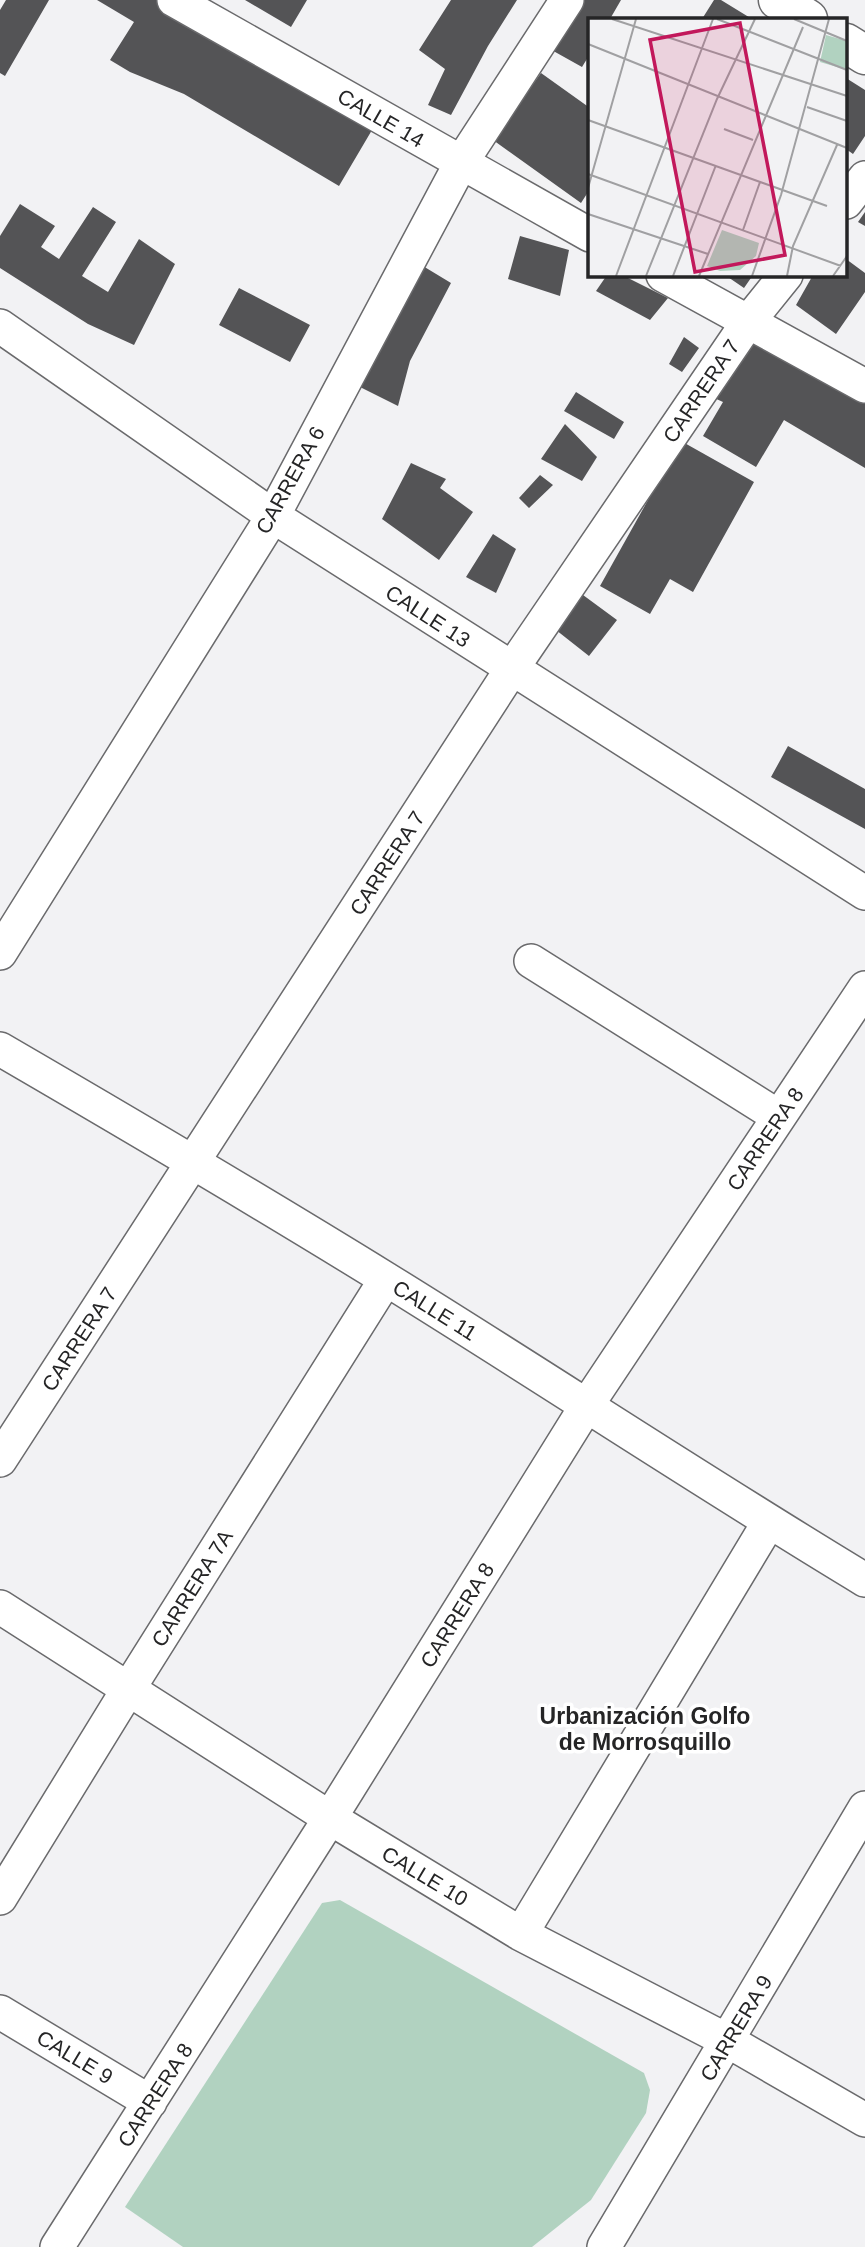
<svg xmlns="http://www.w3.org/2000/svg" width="865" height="2247" viewBox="0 0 865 2247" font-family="Arial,sans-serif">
<rect width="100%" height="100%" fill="#f2f2f4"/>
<path fill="#b1d2c0" d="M 340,1900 L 644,2073 L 650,2090 L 646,2113 L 591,2200 L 532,2247 L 183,2247 L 125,2207 L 322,1903 Z"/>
<path fill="#545456" d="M 6,0 L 49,0 L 5,76 L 0,73 L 0,10 Z
M 97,0 L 157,0 L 216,40 L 372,130 L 339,186 L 184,94 L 130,72 L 110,60 L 134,22 Z
M 245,0 L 307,0 L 291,27 Z
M 451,0 L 517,0 L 488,46 L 451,115 L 428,105 L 445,69 L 419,50 Z
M 576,0 L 621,0 L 610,19 L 590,19 L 590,54 L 582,67 L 548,48 Z
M 714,0 L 721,0 L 752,19 L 702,19 Z
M 541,73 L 590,108 L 590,189 L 581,203 L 493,140 Z
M 846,78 L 865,90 L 865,136 L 853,154 L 846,149 Z
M 20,204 L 55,226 L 41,247 L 59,259 L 93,207 L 116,222 L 82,276 L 108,292 L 139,239 L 175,264 L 134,345 L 88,324 L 0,268 L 0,236 Z
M 865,212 L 865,226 L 858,222 Z
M 520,236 L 569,250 L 560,296 L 508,279 Z
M 846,259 L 865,273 L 865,292 L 836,334 L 796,305 L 813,275 L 846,275 Z
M 413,260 L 451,283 L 410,361 L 398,406 L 350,382 Z
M 607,275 L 622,275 L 668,298 L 650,320 L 596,291 Z
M 725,275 L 753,275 L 744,288 Z
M 239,288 L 310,325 L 290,362 L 219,325 Z
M 752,330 L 865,397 L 865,468 L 784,420 L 756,467 L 703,436 L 723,402 L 712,397 Z
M 684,337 L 699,348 L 682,372 L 669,364 Z
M 576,392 L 624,422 L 614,439 L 564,411 Z
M 565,424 L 597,457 L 582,481 L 541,459 Z
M 681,441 L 754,482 L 693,592 L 670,579 L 650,614 L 600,586 Z
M 411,463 L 446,479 L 440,488 L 473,512 L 439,560 L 382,519 Z
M 540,475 L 553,485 L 529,508 L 519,498 Z
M 493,534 L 516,549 L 496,593 L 466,577 Z
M 583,595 L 617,620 L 589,656 L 556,630 Z
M 788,746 L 865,789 L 865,829 L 771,777 Z"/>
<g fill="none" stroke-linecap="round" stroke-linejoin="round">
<defs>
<path id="street" d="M 174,0 L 590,235
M 846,202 L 865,178
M 663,275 L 865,386
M 0,326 L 273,516 L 865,893
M 0,953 L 273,516 L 461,163 L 567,0
M 531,961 L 779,1117
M 0,1049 C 129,1124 258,1200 386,1279 C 546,1378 704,1483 865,1580
M 0,1460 L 511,670 L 748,322 L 786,275
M 0,1607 L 330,1818 L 521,1934 L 728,2041 L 865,2120
M 0,1898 L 129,1688 L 386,1279
M 521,1934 L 769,1522
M 0,2012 L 150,2102
M 57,2247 L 330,1818 L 587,1405 L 865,988
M 604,2247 L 865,1808"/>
<path id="secondary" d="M 778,0 L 808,19
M 846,43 L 865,55"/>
</defs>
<use href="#street" stroke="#6a6a6c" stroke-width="36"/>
<use href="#secondary" stroke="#6a6a6c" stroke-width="41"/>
<use href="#street" stroke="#fff" stroke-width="33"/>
<use href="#secondary" stroke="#fff" stroke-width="38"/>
</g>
<g text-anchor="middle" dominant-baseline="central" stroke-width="7" stroke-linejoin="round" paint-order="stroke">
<g font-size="21" fill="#252526" stroke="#fff">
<text transform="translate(381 118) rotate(30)">CALLE 14</text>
<text transform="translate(701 391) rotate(-56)">CARRERA 7</text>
<text transform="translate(290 480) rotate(-61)">CARRERA 6</text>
<text transform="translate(428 616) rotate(33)">CALLE 13</text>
<text transform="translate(387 863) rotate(-57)">CARRERA 7</text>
<text transform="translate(765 1139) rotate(-56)">CARRERA 8</text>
<text transform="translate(435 1310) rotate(32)">CALLE 11</text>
<text transform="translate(79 1339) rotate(-57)">CARRERA 7</text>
<text transform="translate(192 1588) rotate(-58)">CARRERA 7A</text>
<text transform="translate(457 1615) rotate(-58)">CARRERA 8</text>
<text transform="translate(425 1876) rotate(31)">CALLE 10</text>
<text transform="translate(736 2028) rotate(-59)">CARRERA 9</text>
<text transform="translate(75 2057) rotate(31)">CALLE 9</text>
<text transform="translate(155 2095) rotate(-57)">CARRERA 8</text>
</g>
<g font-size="23" font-weight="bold" fill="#252526" stroke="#fff">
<text x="645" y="1716">Urbanización Golfo<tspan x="645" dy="26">de Morrosquillo</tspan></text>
</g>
</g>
<g transform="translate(588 18)">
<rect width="259" height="259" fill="#f2f2f4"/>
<path d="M 238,17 L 259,23 L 259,52 L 232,44 ZM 134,212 L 171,225 L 168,238 L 152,252 L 132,253 L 119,248 Z" fill="#b1d2c0"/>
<path fill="none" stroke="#a0a0a2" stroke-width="2" d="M 24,1 L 259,78M 129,1 L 259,52M 206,1 L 259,23M 0,26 L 259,130M 219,89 L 259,103M 0,102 L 239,188M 136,111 L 165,122M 0,156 L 253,248M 0,170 L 48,1M 0,196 L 120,236M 155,212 L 172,164M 28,258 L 125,1M 58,258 L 129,81 L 167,1M 85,258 L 128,147M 111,258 L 215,9M 164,258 L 193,177 L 241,1M 199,258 L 205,228 L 249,127M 245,258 L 259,238"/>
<path fill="#c2185b" fill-opacity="0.15" stroke="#c2185b" stroke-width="3.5" d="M 152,5 L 197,237 L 107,254 L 62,22 Z"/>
<rect width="259" height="259" fill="none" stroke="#252526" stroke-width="3.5"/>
</g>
</svg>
